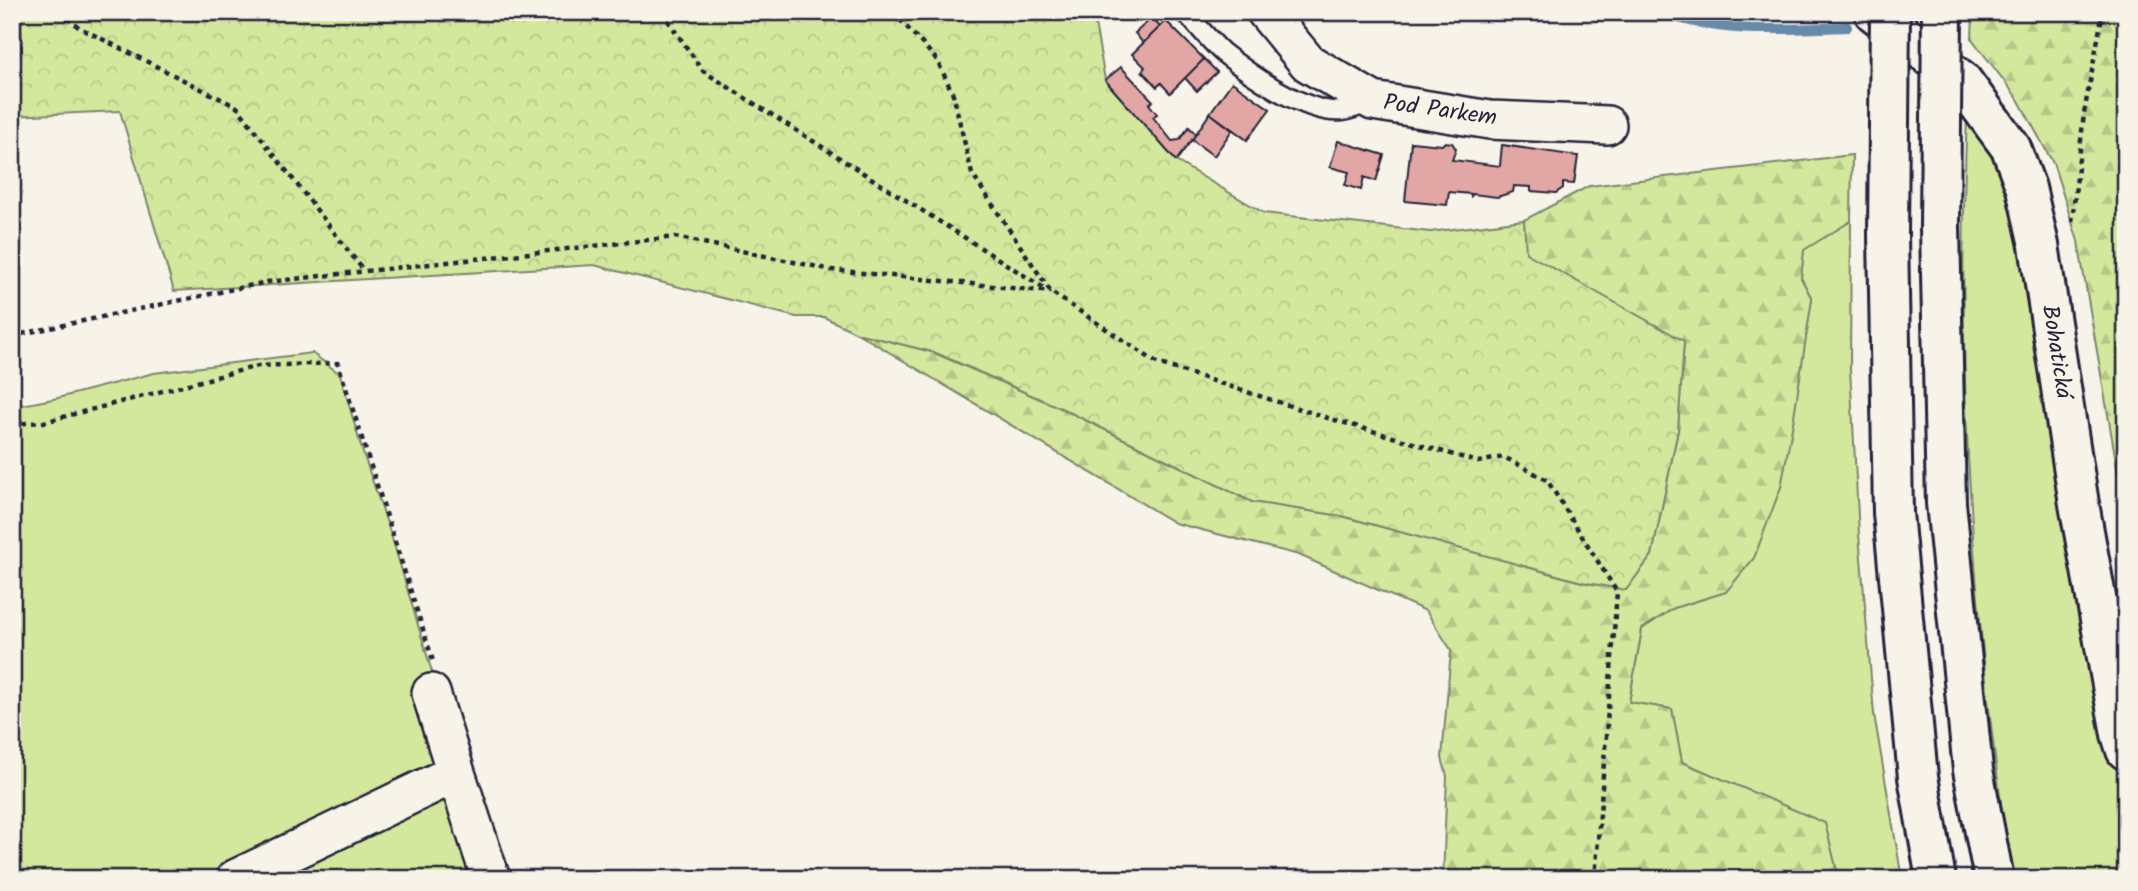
<svg xmlns="http://www.w3.org/2000/svg" width="2138" height="891" viewBox="0 0 2138 891" font-family="Kalam,sans-serif">
<defs>
<pattern id="forest-firs" width="22" height="20" patternUnits="userSpaceOnUse" patternTransform="scale(1.75)"><rect width="22" height="20" fill="#d3e89d"/><path d="M5 1l3.5 6h-7zM16 11l3.5 6h-7z" fill="#b5c788"/></pattern>
<pattern id="park-crowns" width="20" height="18" patternUnits="userSpaceOnUse" patternTransform="scale(1.75)"><rect width="20" height="18" fill="#d3e89d"/><path d="M2 6a3 3 0 1 1 6 0M12 15a3 3 0 1 1 6 0" fill="none" stroke="#b5c788"/></pattern>
</defs>
<rect width="100%" height="100%" fill="#f7f3e8"/>
<filter id="ink" filterUnits="userSpaceOnUse"><feTurbulence type="fractalNoise" baseFrequency=".0143" numOctaves="2"/><feDisplacementMap in="SourceGraphic" scale="14" xChannelSelector="R" yChannelSelector="G"/><feConvolveMatrix kernelMatrix="1 2 1 2 8 2 1 2 1" color-interpolation-filters="sRGB"/></filter>
<g filter="url(#ink)">
<path fill="#d3e89d" stroke="#7a856c" stroke-width="2" d="M 1967,117 L 1989,147 L 2022,235 L 2096,680 L 2126,797 L 2126,879 L 2012,879 C 1973,627 1955,372 1967,117 Z
M 1851,221 L 1850,369 L 1859,534 L 1874,714 L 1902,879 L 1839,879 L 1824,823 L 1682,762 L 1672,709 L 1629,702 L 1642,629 L 1674,608 L 1726,592 L 1781,487 L 1812,299 L 1801,278 L 1804,249 Z
M 312,353 L 340,374 L 363,453 L 393,541 L 477,823 L 489,879 L 12,879 L 12,407 L 58,398 L 154,373 Z"/>
<path fill="url(#forest-firs)" stroke="#7a856c" stroke-width="2" d="M 1973,12 L 2126,12 L 2126,156 L 2122,187 L 2126,223 L 2126,519 L 2078,241 L 2053,163 L 2018,99 L 1972,39 Z
M 1852,155 L 1851,221 L 1804,250 L 1801,278 L 1812,299 L 1793,423 L 1781,487 L 1754,558 L 1726,592 L 1674,608 L 1642,629 L 1629,702 L 1672,709 L 1682,762 L 1825,823 L 1839,879 L 1443,879 L 1447,776 L 1442,758 L 1451,650 L 1426,611 L 1299,555 L 1175,523 L 857,333 L 932,352 L 1063,409 L 1252,502 L 1342,516 L 1582,582 L 1626,590 L 1652,555 L 1678,430 L 1684,341 L 1525,253 L 1524,220 L 1589,186 Z"/>
<path fill="url(#park-crowns)" stroke="#7a856c" stroke-width="2" d="M 12,12 L 1093,12 L 1105,80 L 1176,161 L 1264,213 L 1430,232 L 1524,220 L 1526,253 L 1684,341 L 1678,430 L 1652,555 L 1626,590 L 1582,582 L 1342,516 L 1252,502 L 1063,409 L 936,353 L 857,333 L 824,317 L 796,317 L 594,265 L 174,291 L 120,111 L 12,116 Z"/>
<g fill="none" stroke-linecap="round" stroke-linejoin="round">
<path stroke="#668aaa" stroke-width="10" d="M 1662,12 C 1716,35 1789,29 1847,27"/>
</g>
<path fill="#e2a7a4" stroke="#22223b" stroke-width="2" d="M 12,12 L 20,12 L 22,51 L 12,52 Z
M 1152,18 L 1160,27 L 1143,43 L 1135,33 Z
M 1166,21 L 1204,59 L 1170,93 L 1161,83 L 1157,87 L 1142,71 L 1145,67 L 1132,54 Z
M 1204,59 L 1217,72 L 1197,91 L 1185,78 Z
M 1121,67 L 1153,101 L 1149,104 L 1157,114 L 1153,117 L 1172,141 L 1179,140 L 1189,127 L 1196,134 L 1176,161 L 1105,80 Z
M 1232,82 L 1270,109 L 1247,140 L 1210,113 Z
M 1210,113 L 1232,130 L 1214,156 L 1192,140 Z
M 1338,141 L 1384,155 L 1376,181 L 1364,177 L 1361,190 L 1345,185 L 1349,172 L 1330,167 Z
M 1411,142 L 1442,145 L 1445,142 L 1452,143 L 1456,149 L 1452,160 L 1500,166 L 1502,145 L 1578,156 L 1574,184 L 1563,183 L 1563,188 L 1556,193 L 1531,191 L 1531,187 L 1514,186 L 1513,192 L 1497,197 L 1473,194 L 1471,196 L 1471,194 L 1449,192 L 1447,205 L 1405,201 Z"/>
<g fill="none" stroke-linecap="round" stroke-linejoin="round">
<defs>
<path id="lane" d="M 1185,12 C 1197,25 1209,40 1222,52 C 1248,73 1307,115 1342,111 C 1352,110 1363,104 1373,101"/>
<path id="street" d="M 1266,12 L 1308,63 L 1373,101 L 1490,120 L 1607,125
M 431,693 L 456,773 L 491,879
M 235,879 L 456,773"/>
<path id="secondary" d="M 1874,12 L 1962,81 L 2011,148 L 2026,188 L 2039,245 L 2079,504 L 2121,734 L 2126,750"/>
<path id="highway" d="M 1940,227 L 1946,503 L 1973,770 L 1994,879
M 1888,235 L 1893,513 L 1918,777 L 1936,879"/>
</defs>
<use href="#lane" stroke="#22223b" stroke-width="23"/>
<use href="#street" stroke="#22223b" stroke-width="42"/>
<use href="#secondary" stroke="#22223b" stroke-width="44"/>
<use href="#highway" stroke="#22223b" stroke-width="44"/>
<path stroke="#22223b" stroke-width="4.5" stroke-dasharray="5 5" stroke-linecap="butt" d="M 59,12 L 80,28 L 237,107 L 364,271
M 662,12 L 703,71 L 1047,290
M 893,12 L 937,60 L 953,94 L 972,174 L 1051,292 L 1157,363 L 1328,418 L 1478,462 L 1504,457 L 1547,480 L 1617,592 L 1595,879
M 2072,222 L 2084,113 L 2103,12
M 12,336 L 267,282 L 675,237 L 832,270 L 1051,292
M 12,424 L 44,422 L 258,366 L 338,363 L 433,661"/>
<use href="#lane" stroke="#f7f3e8" stroke-width="18"/>
<use href="#street" stroke="#f7f3e8" stroke-width="37"/>
<use href="#secondary" stroke="#f7f3e8" stroke-width="38"/>
<use href="#highway" stroke="#f7f3e8" stroke-width="38"/>
<defs>
<path id="highway-bridge" d="M 1940,227 L 1942,12
M 1888,235 L 1890,12"/>
</defs>
<use href="#highway-bridge" stroke="#22223b" stroke-width="44" stroke-linecap="butt"/>
<use href="#highway-bridge" stroke="#f7f3e8" stroke-width="38"/>
</g>
</g>
<g text-anchor="middle" dominant-baseline="central" stroke-width="5" stroke-linejoin="round" paint-order="stroke">
<g font-size="23" fill="#22223b" stroke="#f7f3e8">
<text transform="translate(1440 111) rotate(8)">Pod Parkem</text>
<text transform="translate(2056 352) rotate(81)">Bohatická</text>
</g>
</g>
<rect width="2138" height="891" fill="none" stroke="#f7f3e8" stroke-width="42"/>
<rect x="21" y="21" width="2096" height="849" fill="none" stroke="#22223b" stroke-width="2.5" filter="url(#ink)"/>
</svg>
